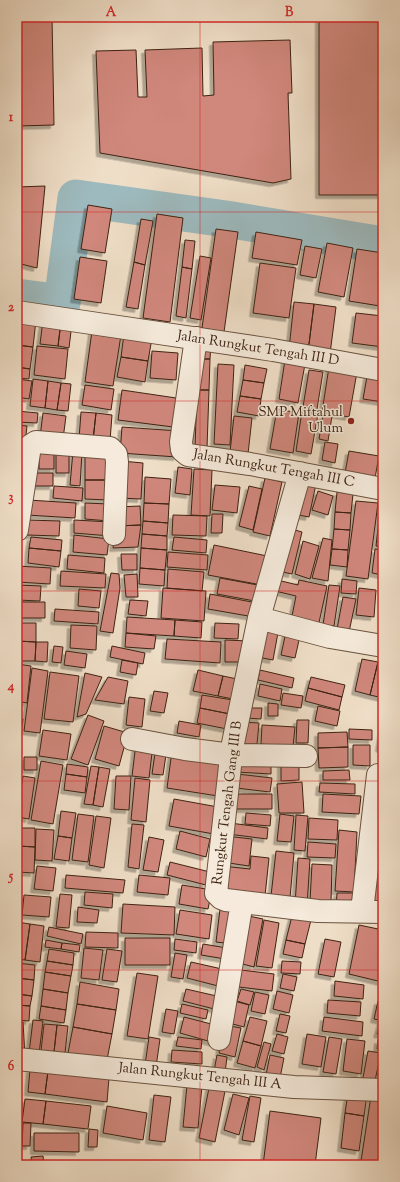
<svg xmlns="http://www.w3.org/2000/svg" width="400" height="1182" viewBox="0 0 400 1182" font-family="'Sorts Mill Goudy',serif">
<defs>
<filter id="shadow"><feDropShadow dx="-3.5" dy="3.5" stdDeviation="0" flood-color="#0004"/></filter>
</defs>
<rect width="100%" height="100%" fill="#efdec7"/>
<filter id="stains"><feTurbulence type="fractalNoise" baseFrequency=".005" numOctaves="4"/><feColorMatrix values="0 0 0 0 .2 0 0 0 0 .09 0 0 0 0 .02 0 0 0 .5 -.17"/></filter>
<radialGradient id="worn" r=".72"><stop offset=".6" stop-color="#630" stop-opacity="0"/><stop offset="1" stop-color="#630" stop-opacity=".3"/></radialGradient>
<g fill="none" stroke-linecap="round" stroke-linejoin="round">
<path stroke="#9dbabe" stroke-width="37" d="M 17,297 L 62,303 L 76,198 L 226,219 L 383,245"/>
</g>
<path fill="#d0877b" stroke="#3d2312" filter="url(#shadow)" d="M 17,17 L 52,17 L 54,125 L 17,126 Z
M 319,17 L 383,17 L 383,195 L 319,195 Z
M 290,40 L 292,93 L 288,93 L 291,179 L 273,183 L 100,153 L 96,51 L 136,50 L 138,97 L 147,97 L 145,50 L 202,48 L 203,96 L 214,95 L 213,42 Z
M 45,186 L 37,268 L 17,263 L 17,187 Z
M 88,205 L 112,209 L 105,253 L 81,249 Z
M 157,214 L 183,218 L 170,322 L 143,318 Z
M 141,219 L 153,221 L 145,265 L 134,262 Z
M 216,229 L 238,232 L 224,332 L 202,328 Z
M 256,232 L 302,240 L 297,265 L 252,258 Z
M 185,240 L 195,241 L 192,269 L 182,267 Z
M 327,243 L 353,248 L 344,297 L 318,292 Z
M 305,246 L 322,249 L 316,278 L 300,275 Z
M 357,249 L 383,253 L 383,285 L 380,306 L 349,301 Z
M 200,256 L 211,258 L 201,320 L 190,318 Z
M 80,257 L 107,261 L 101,303 L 74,299 Z
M 134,262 L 145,265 L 138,309 L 126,307 Z
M 260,263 L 296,268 L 289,318 L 253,313 Z
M 182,267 L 192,269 L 186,318 L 176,316 Z
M 294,302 L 314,304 L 308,352 L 289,349 Z
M 314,304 L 336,307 L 330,354 L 308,352 Z
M 356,313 L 383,316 L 383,347 L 352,343 Z
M 17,320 L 36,320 L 33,347 L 17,345 Z
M 43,320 L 61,322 L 58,346 L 40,344 Z
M 61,322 L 72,323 L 69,348 L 58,346 Z
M 92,331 L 121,335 L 113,386 L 85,382 Z
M 124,334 L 152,338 L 148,361 L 121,357 Z
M 211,343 L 210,359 L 199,359 Z
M 17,345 L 33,347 L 30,369 L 17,367 Z
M 37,346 L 68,349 L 65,379 L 34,375 Z
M 152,351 L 178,353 L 176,380 L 150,378 Z
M 121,357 L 148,361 L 145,382 L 117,377 Z
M 199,359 L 210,359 L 209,390 L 197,390 Z
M 285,360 L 305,364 L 298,403 L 279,399 Z
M 218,364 L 234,365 L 230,445 L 214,444 Z
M 245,365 L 267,369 L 264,383 L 243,380 Z
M 17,367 L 30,369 L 29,379 L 17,378 Z
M 329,367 L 357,372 L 349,417 L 322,412 Z
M 309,370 L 323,372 L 317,409 L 303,407 Z
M 368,371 L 383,374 L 383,402 L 363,399 Z
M 17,379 L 32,381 L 29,399 L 17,397 Z
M 33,379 L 48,381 L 45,408 L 30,406 Z
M 243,380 L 264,383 L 261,399 L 240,396 Z
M 48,381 L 61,383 L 57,410 L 45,408 Z
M 61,383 L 71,384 L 68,411 L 57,410 Z
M 85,385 L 114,389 L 111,410 L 82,405 Z
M 122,390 L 183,399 L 181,428 L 118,420 Z
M 197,390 L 209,390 L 207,448 L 195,448 Z
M 240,396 L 261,399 L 259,416 L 237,412 Z
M 277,409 L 299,413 L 293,453 L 270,449 Z
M 17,411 L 38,413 L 37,423 L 17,422 Z
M 302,411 L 318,414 L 311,454 L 296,451 Z
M 81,412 L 96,413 L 93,440 L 79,439 Z
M 43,413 L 66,416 L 63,439 L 40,437 Z
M 96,413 L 112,415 L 110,441 L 93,440 Z
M 323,415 L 332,416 L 328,441 L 319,439 Z
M 234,416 L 252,418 L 248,454 L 230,452 Z
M 17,425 L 27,426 L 24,452 L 17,451 Z
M 122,427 L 179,431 L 177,457 L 120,453 Z
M 325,442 L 338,444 L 335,463 L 322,460 Z
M 39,446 L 54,446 L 54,469 L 39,469 Z
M 56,449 L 69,449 L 69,473 L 56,473 Z
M 73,451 L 82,452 L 80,486 L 70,485 Z
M 85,451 L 109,451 L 109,480 L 85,480 Z
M 349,451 L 379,456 L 375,478 L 345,473 Z
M 121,461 L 143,463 L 141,499 L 119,498 Z
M 178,467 L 192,469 L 190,495 L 175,493 Z
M 194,469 L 212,470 L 210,516 L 191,515 Z
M 34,473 L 53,473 L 53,486 L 34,486 Z
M 145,477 L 171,479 L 169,504 L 144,503 Z
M 265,478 L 282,482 L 270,536 L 253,532 Z
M 85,480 L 109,480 L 108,500 L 85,499 Z
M 300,480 L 316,484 L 309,517 L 293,514 Z
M 215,485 L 240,487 L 237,513 L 212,510 Z
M 54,486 L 83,488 L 82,501 L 53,498 Z
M 249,486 L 262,489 L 253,530 L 239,526 Z
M 318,491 L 333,496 L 328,515 L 312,510 Z
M 337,492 L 353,494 L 351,513 L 335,512 Z
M 28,500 L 76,503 L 75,518 L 27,515 Z
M 381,500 L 383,501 L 383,547 L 376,546 Z
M 356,501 L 378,503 L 368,579 L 346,576 Z
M 85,503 L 109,504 L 109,521 L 85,519 Z
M 144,503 L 169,504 L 168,523 L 143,521 Z
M 140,506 L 141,525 L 116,526 L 116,507 Z
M 335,512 L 351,513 L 350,530 L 334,529 Z
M 212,514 L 223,514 L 222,533 L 211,533 Z
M 173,515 L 207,516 L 206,536 L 172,535 Z
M 27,520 L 60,521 L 59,536 L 27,535 Z
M 74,520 L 111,522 L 110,536 L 74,533 Z
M 143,521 L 168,523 L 167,536 L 142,534 Z
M 141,525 L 138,547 L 113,548 L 116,526 Z
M 288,528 L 302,532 L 292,574 L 278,571 Z
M 334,529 L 350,530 L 348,550 L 332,549 Z
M 142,534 L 167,536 L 167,550 L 141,548 Z
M 74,535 L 109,539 L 107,555 L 73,552 Z
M 31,537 L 62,540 L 61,551 L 29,548 Z
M 174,537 L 207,540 L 206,553 L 172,550 Z
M 323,538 L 332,540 L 328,581 L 312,578 Z
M 303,541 L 319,546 L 310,579 L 295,574 Z
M 214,545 L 272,557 L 267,586 L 208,575 Z
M 29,548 L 61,551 L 59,567 L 28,563 Z
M 141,548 L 167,550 L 165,570 L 140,568 Z
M 332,549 L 348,550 L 347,567 L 330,565 Z
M 375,549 L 383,550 L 383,575 L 372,573 Z
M 168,552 L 208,555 L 207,570 L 167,567 Z
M 121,554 L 137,554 L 137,570 L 122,570 Z
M 68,555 L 105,558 L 104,573 L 67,569 Z
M 17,566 L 51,568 L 50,584 L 17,582 Z
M 140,568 L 165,570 L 164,586 L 139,584 Z
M 168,569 L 204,572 L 202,591 L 167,588 Z
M 61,571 L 106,574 L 105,588 L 60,586 Z
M 111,573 L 119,574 L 120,588 L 113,633 L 100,631 Z
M 137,574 L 138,597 L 126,597 L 124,575 Z
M 220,578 L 263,586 L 260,602 L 217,594 Z
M 273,579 L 298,585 L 299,580 L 327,586 L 318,627 L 291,621 L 296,596 L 271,590 Z
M 342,579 L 357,581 L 356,594 L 341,593 Z
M 17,585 L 41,586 L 40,601 L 17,600 Z
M 329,585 L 340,586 L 334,626 L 323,625 Z
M 163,588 L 206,591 L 204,621 L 161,618 Z
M 359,588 L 376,590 L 374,617 L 356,615 Z
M 79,589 L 101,591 L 99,608 L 78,606 Z
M 210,594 L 257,603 L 254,617 L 208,609 Z
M 343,597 L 356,599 L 349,632 L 337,629 Z
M 130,600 L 148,601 L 146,616 L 128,614 Z
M 21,602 L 45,602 L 45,618 L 21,618 Z
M 55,609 L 99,612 L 98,624 L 54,621 Z
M 127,617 L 175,620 L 174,636 L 126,633 Z
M 175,620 L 202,622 L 201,638 L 174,636 Z
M 17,623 L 36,623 L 36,642 L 17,641 Z
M 215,623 L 239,624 L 238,639 L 214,638 Z
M 262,624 L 279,627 L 273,660 L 257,657 Z
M 71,625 L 97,626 L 96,650 L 70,648 Z
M 287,627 L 301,631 L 295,658 L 281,655 Z
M 126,633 L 156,636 L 154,649 L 125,647 Z
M 167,639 L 221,642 L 220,663 L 165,659 Z
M 225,640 L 249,641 L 249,662 L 225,662 Z
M 17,641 L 36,642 L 35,661 L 17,661 Z
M 36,642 L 48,642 L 47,662 L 35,661 Z
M 54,646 L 63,647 L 61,663 L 52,662 Z
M 112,646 L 145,653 L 143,664 L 110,657 Z
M 66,651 L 87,654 L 85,668 L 64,665 Z
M 362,659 L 378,662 L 370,695 L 355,691 Z
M 122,660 L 138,663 L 136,675 L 120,672 Z
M 378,662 L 383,664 L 383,698 L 370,695 Z
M 17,664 L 31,666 L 27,703 L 17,701 Z
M 32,668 L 48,671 L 40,733 L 24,731 Z
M 198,670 L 223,676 L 218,696 L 193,691 Z
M 260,670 L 294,678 L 292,688 L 258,680 Z
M 50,672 L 79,676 L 73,722 L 44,719 Z
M 85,673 L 102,677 L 86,714 L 77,717 Z
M 223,676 L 242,680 L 238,700 L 218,696 Z
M 108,677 L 128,681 L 124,704 L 95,700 Z
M 311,677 L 345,685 L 342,697 L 308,688 Z
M 260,684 L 282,689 L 280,701 L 258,696 Z
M 308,688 L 342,697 L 339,710 L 305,701 Z
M 154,691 L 168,693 L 164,713 L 150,711 Z
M 283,693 L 303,696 L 301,708 L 281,705 Z
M 202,695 L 233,700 L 230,714 L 200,708 Z
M 129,697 L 145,699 L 142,727 L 126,725 Z
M 268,703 L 278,704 L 278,716 L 268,716 Z
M 318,706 L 340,711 L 337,726 L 315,721 Z
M 200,708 L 230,714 L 227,729 L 197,723 Z
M 247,708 L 262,708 L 261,719 L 246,718 Z
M 88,715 L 104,721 L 88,765 L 71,759 Z
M 17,718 L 23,719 L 19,746 L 17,746 Z
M 297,720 L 309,720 L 308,743 L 296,743 Z
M 179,721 L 201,725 L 199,737 L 177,733 Z
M 241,722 L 259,723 L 257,744 L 240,744 Z
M 383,723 L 383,749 L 379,748 Z
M 262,725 L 295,727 L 293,747 L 261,744 Z
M 104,726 L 128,733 L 119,766 L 95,759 Z
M 349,729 L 372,730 L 372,740 L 349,739 Z
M 43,730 L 71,734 L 67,760 L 39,756 Z
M 347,732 L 348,747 L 318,748 L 318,733 Z
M 136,743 L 153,745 L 149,778 L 132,776 Z
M 353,745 L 370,745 L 370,766 L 353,765 Z
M 156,746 L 167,748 L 163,775 L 152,774 Z
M 348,747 L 348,767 L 319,768 L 318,748 Z
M 172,751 L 224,759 L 218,796 L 167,788 Z
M 24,757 L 37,757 L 37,770 L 24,770 Z
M 237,757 L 271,759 L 271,774 L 236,772 Z
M 299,760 L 299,780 L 281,781 L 281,761 Z
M 41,761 L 63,765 L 53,824 L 31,820 Z
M 67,764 L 88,767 L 87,777 L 66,774 Z
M 91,766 L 99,767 L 93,805 L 84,804 Z
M 99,767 L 110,769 L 103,807 L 93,805 Z
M 349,770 L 350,780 L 323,780 L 323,771 Z
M 66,774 L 87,777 L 85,793 L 64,790 Z
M 237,774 L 272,778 L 270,792 L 236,788 Z
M 23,776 L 35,778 L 29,819 L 17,817 Z
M 116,776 L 131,776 L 129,810 L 114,809 Z
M 135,778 L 150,780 L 146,822 L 131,820 Z
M 302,782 L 304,813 L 279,813 L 277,784 Z
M 320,783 L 355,784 L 355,794 L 319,792 Z
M 236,794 L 272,794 L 272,809 L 236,809 Z
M 323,794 L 361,796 L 359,814 L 322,812 Z
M 174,799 L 218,807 L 214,834 L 169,826 Z
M 61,811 L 76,813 L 72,838 L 58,836 Z
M 246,813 L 271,815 L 270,826 L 245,824 Z
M 78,814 L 94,816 L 88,862 L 72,860 Z
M 280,814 L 294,816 L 291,842 L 277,841 Z
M 296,815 L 308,816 L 305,851 L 294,850 Z
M 96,816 L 111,818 L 104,868 L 89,865 Z
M 309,818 L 338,820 L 337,840 L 308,839 Z
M 230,823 L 268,828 L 267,839 L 228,834 Z
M 132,824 L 144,825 L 139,869 L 128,867 Z
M 19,828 L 35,828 L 35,847 L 18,846 Z
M 36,829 L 54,830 L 52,861 L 35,860 Z
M 339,830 L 357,832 L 354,892 L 335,891 Z
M 180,831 L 210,839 L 206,857 L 176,849 Z
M 58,836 L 72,838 L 69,861 L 54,859 Z
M 226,836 L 252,839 L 249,866 L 222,862 Z
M 149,837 L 164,840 L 158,872 L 143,870 Z
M 308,842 L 336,844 L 335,858 L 307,857 Z
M 18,846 L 35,847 L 34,873 L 18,872 Z
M 276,851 L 294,853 L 290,898 L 271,896 Z
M 374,851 L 383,852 L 383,876 L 372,875 Z
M 251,856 L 269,858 L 265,896 L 220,891 L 222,866 L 250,869 Z
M 298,858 L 310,859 L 307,906 L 295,905 Z
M 170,862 L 210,872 L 206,885 L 167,875 Z
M 312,864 L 332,865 L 331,902 L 310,901 Z
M 37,866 L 56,868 L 53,891 L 34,889 Z
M 66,875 L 125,880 L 123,893 L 65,888 Z
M 139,875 L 170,878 L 168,895 L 137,892 Z
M 383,877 L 383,909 L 368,909 L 368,878 Z
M 182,885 L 212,890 L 208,909 L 179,904 Z
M 85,892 L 113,894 L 112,908 L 84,905 Z
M 337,893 L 360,893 L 359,909 L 336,909 Z
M 60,894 L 72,895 L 69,928 L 56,927 Z
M 24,895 L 51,897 L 49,917 L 22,915 Z
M 123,904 L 175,907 L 174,935 L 121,933 Z
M 78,907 L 99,910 L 97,923 L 77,922 Z
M 220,909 L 238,912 L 234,944 L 216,942 Z
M 180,910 L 212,915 L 209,939 L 176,934 Z
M 244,915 L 263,919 L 254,967 L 235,962 Z
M 292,916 L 311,920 L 305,944 L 286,940 Z
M 264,920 L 279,923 L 272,968 L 256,966 Z
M 17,922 L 30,924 L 25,960 L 17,959 Z
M 30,924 L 44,926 L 40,962 L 25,960 Z
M 359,925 L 383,930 L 382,982 L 349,974 Z
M 49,927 L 83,934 L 81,944 L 47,936 Z
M 86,932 L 118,933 L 118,948 L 85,947 Z
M 125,938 L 170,938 L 170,965 L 125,965 Z
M 175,939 L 197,942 L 196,953 L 174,950 Z
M 325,939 L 341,942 L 334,977 L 318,974 Z
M 46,940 L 62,943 L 61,949 L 45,947 Z
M 286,940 L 305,944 L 302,958 L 283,954 Z
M 62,943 L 80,945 L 79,952 L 61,949 Z
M 203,944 L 227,948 L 225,959 L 201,955 Z
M 84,948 L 103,950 L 99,980 L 81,978 Z
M 49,949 L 74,953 L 73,965 L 47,961 Z
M 107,949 L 122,951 L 117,982 L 102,980 Z
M 175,953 L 187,955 L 183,979 L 171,977 Z
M 47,961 L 73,965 L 71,976 L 45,972 Z
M 282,961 L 301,962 L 300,974 L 281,973 Z
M 191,962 L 222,969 L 218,986 L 187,978 Z
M 17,963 L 35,965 L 34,980 L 17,978 Z
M 241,970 L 274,974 L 272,991 L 239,987 Z
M 45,972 L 71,976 L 68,993 L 43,989 Z
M 137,973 L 158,976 L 148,1039 L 127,1036 Z
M 283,974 L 297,977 L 294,991 L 280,988 Z
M 17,978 L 34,980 L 32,996 L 17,994 Z
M 335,981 L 364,985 L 363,999 L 334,996 Z
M 80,982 L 119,989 L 116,1010 L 77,1004 Z
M 43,989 L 68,993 L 66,1010 L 41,1006 Z
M 186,989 L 221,997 L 218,1010 L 183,1001 Z
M 241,989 L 254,992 L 250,1005 L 237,1001 Z
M 277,991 L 293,995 L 289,1013 L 273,1009 Z
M 255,992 L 269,995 L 265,1014 L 251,1011 Z
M 17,994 L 32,996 L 30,1006 L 17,1005 Z
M 230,1000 L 249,1005 L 244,1027 L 225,1022 Z
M 328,1000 L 361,1002 L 360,1016 L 327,1013 Z
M 378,1001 L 383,1002 L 383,1021 L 374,1019 Z
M 77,1004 L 116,1010 L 112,1034 L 73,1027 Z
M 182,1004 L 208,1010 L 206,1019 L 180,1013 Z
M 17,1005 L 30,1006 L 29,1021 L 17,1020 Z
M 41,1006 L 66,1010 L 64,1023 L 39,1019 Z
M 166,1009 L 178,1011 L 174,1034 L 162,1032 Z
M 280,1014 L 290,1016 L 286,1033 L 276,1031 Z
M 184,1017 L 219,1026 L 215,1043 L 180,1033 Z
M 250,1017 L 267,1021 L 261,1046 L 243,1041 Z
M 324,1017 L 363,1022 L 362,1036 L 322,1031 Z
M 33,1020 L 43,1021 L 39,1054 L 29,1053 Z
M 381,1021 L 383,1022 L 383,1035 L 377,1034 Z
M 23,1022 L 25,1056 L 17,1056 L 17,1023 Z
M 44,1024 L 57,1025 L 53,1061 L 40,1060 Z
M 57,1025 L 68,1026 L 64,1062 L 53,1061 Z
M 224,1025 L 241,1028 L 235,1057 L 219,1053 Z
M 73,1027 L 112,1034 L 106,1065 L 67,1058 Z
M 277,1034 L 288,1037 L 284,1054 L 272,1051 Z
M 307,1034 L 326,1037 L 321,1067 L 302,1064 Z
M 149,1037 L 160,1039 L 156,1067 L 145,1065 Z
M 178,1037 L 202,1040 L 201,1049 L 176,1046 Z
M 329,1037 L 342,1039 L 336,1074 L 323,1072 Z
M 347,1039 L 365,1041 L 361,1074 L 343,1071 Z
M 378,1040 L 383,1041 L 383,1050 L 377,1049 Z
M 243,1041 L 261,1046 L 255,1068 L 237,1063 Z
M 264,1042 L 271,1044 L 264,1070 L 257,1067 Z
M 172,1050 L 202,1052 L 202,1064 L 171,1062 Z
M 368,1051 L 381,1053 L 374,1085 L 362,1083 Z
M 381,1052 L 383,1052 L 383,1077 L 378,1076 Z
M 217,1055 L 227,1057 L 225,1073 L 214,1071 Z
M 270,1055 L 284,1058 L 280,1078 L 266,1075 Z
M 30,1069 L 48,1071 L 45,1094 L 28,1092 Z
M 48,1071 L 109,1078 L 107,1102 L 45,1094 Z
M 210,1083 L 226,1086 L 215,1142 L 199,1138 Z
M 187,1085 L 202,1086 L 198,1128 L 183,1127 Z
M 348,1093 L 367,1095 L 364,1116 L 345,1113 Z
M 233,1094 L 249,1098 L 239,1135 L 224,1130 Z
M 154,1095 L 171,1097 L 165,1142 L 149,1140 Z
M 250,1096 L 261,1098 L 254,1142 L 242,1140 Z
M 371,1096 L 383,1098 L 383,1156 L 382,1165 L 361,1161 Z
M 25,1099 L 46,1101 L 43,1124 L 22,1122 Z
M 46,1101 L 91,1106 L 88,1129 L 43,1124 Z
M 107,1106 L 147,1113 L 143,1140 L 103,1133 Z
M 270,1111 L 321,1118 L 315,1165 L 263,1165 Z
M 345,1113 L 364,1116 L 359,1151 L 341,1148 Z
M 23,1123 L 31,1123 L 30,1146 L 22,1146 Z
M 89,1129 L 98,1130 L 97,1147 L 88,1147 Z
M 34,1133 L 79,1133 L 79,1152 L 34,1151 Z
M 43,1156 L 44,1165 L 32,1165 L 31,1157 Z"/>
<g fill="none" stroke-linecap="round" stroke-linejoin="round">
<defs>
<path id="street" d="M 17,312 L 273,350 L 383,370
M 196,338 L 181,442 L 182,450 L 188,455 L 250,464 L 383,489
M 300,473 L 259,618 L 232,748 L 216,893 L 221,898 L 226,900 L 318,911 L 383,912
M 17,530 L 30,446 L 36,442 L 110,448 L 116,454 L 117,462 L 114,534
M 259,618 L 330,637 L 383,646
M 132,739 L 185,749 L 232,755 L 306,756
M 362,911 L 378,775
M 219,1039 L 242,902
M 17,1059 L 294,1087 L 383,1090"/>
</defs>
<use href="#street" stroke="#6a523f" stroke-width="24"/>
<use href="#street" stroke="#f5eadb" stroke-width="22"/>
</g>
<path fill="none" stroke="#d62828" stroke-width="1" stroke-opacity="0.55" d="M 200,17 L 200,1165M 17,212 L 383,212M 17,401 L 383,401M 17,591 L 383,591M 17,781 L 383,781M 17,970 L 383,970"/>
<circle fill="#8f2418" stroke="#f5eadb" stroke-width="1.5" cx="351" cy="421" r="4"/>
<g text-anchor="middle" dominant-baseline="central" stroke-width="3" stroke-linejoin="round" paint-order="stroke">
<g font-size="14" fill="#3d2312" stroke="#f5eadb">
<text transform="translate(258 349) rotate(9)">Jalan Rungkut Tengah III D</text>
<text transform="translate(274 469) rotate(10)">Jalan Rungkut Tengah III C</text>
<text transform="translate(228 803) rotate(-83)">Rungkut Tengah Gang III B</text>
<text transform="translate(200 1077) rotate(6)">Jalan Rungkut Tengah III A</text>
</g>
<g font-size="14" fill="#3d2312" stroke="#f5eadb" text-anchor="end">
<text x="343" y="413">SMP Miftahul<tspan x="343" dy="16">Ulum</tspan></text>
</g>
</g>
<rect width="400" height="1182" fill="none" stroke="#efdec7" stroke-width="44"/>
<rect x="22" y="22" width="356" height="1138" fill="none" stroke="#d62828" stroke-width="1.5"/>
<g font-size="13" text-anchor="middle" font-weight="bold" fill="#d62828">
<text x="111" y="16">A</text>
<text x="289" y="16">B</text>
<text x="11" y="121">1</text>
<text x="11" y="311">2</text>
<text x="11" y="501">3</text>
<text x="11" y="690">4</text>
<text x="11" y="880">5</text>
<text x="11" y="1070">6</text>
</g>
<rect width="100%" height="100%" filter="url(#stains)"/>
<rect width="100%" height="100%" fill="url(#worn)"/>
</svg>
